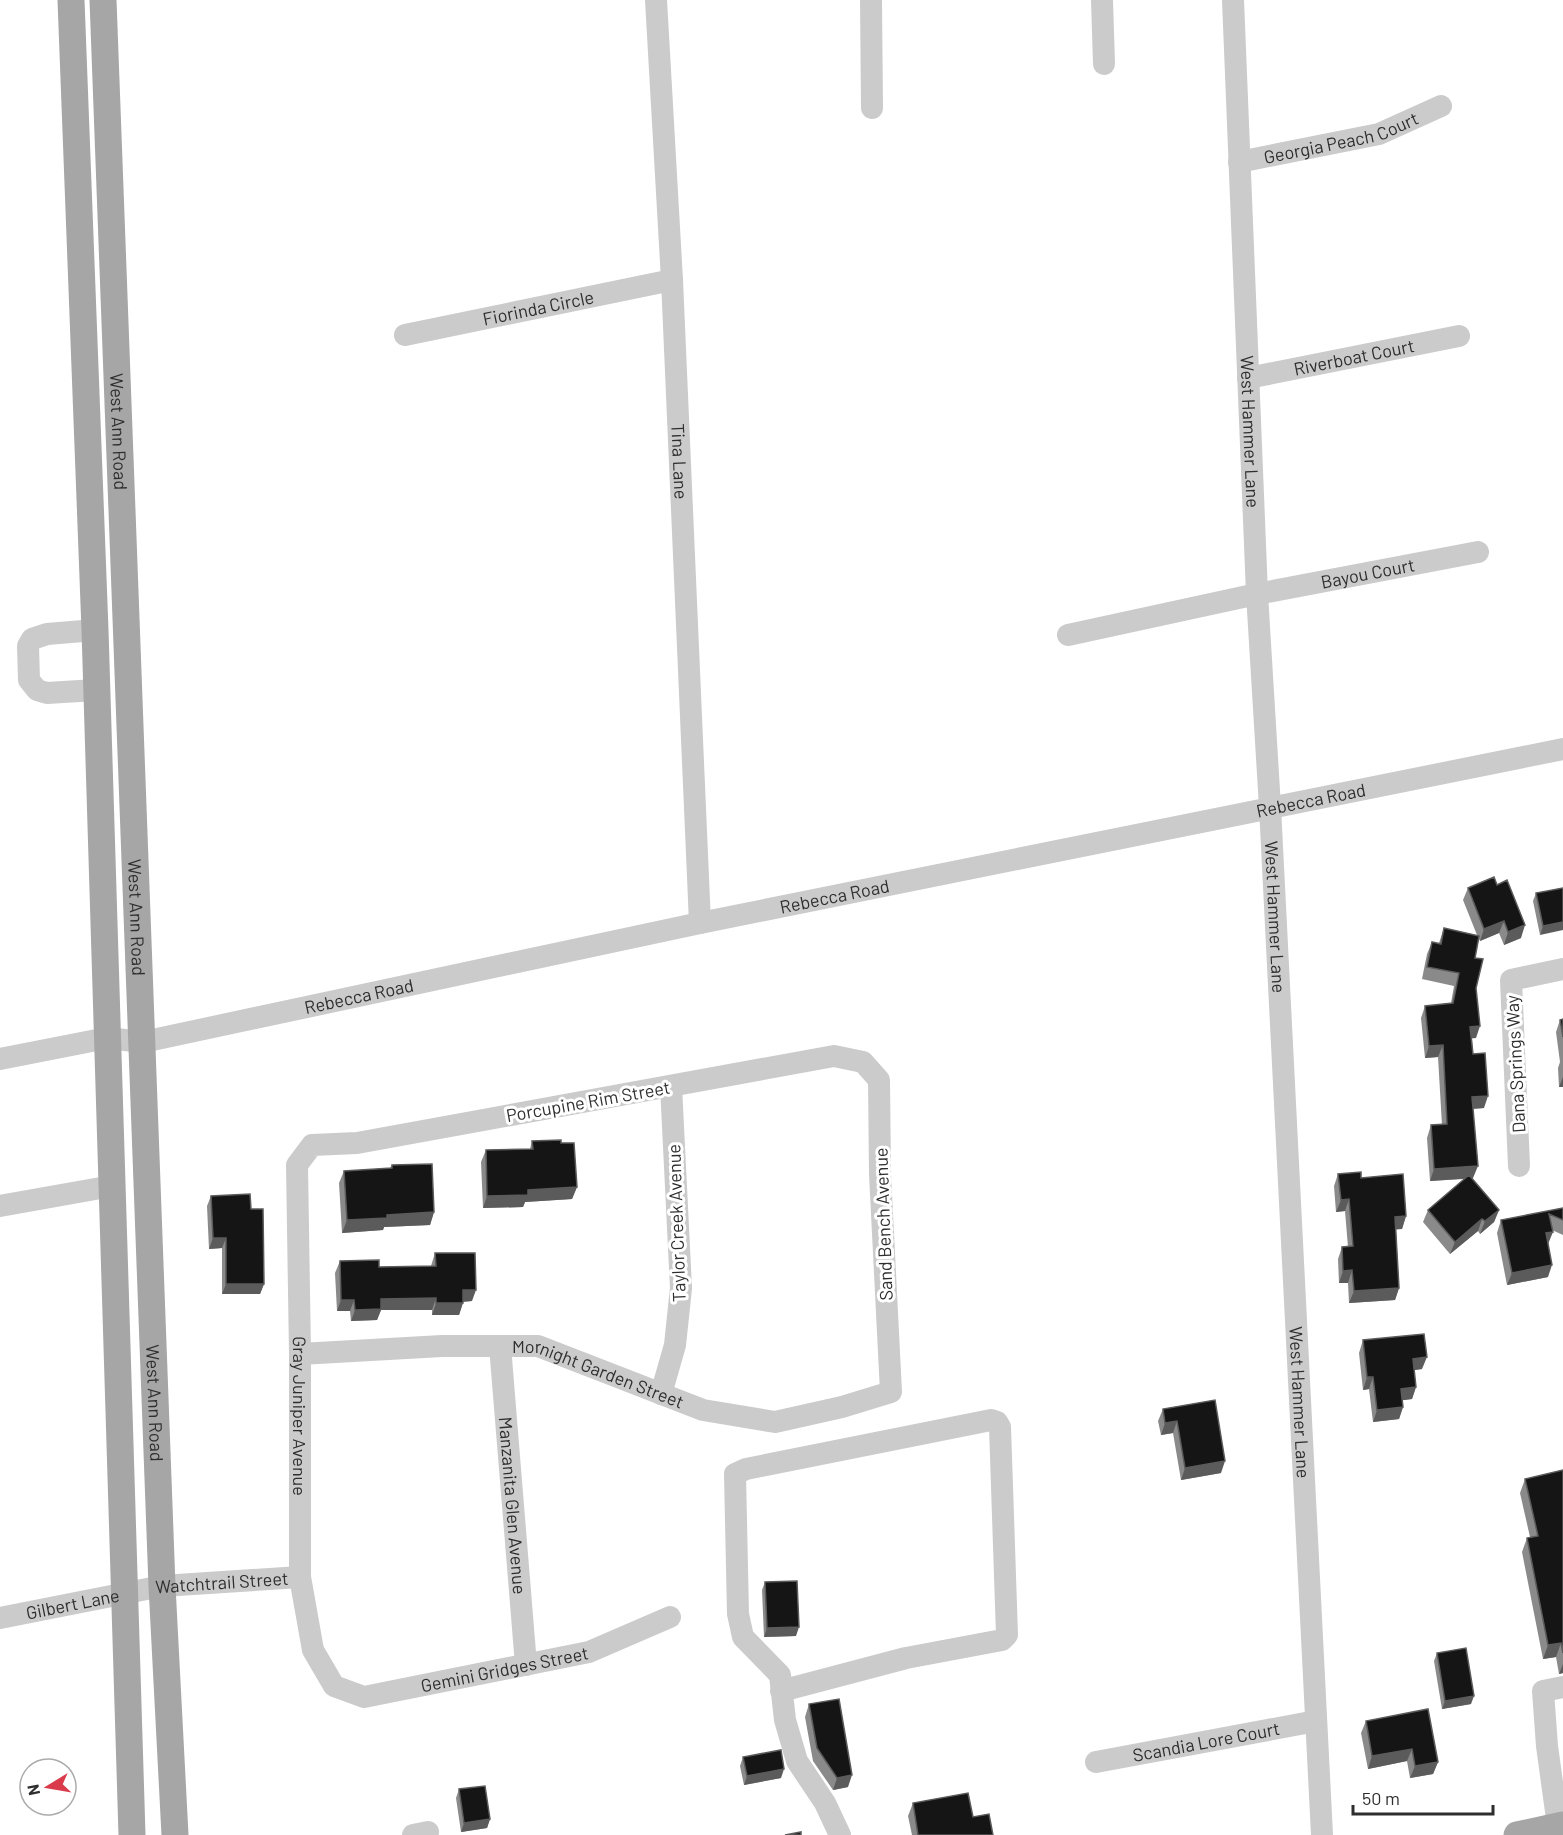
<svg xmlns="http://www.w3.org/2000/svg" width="1563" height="1835" viewBox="0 0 1563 1835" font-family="Barlow,sans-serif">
<rect width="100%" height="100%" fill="#fff"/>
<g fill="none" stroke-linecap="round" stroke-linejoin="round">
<g stroke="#cbcbcb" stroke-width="22">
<path id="s1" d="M 656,0 L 672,280 L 700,923"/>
<path d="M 871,0 L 872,108"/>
<path d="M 1102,0 L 1104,64"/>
<path id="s2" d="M 1233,0 L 1257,594 L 1270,807 L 1322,1835"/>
<path id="s3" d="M 1239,162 L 1379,134 L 1441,106"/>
<path id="s4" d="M 405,335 L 672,280"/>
<path id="s5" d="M 1248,378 L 1459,336"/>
<path d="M 95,630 L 47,634 L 32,639 L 28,646 L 29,680 L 37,690 L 47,693 L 96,690"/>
<path id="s6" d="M 1068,635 L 1257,594 L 1478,552"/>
<path id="s7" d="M 0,1059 L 107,1038 L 143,1042 L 700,923 L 1563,749"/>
<path d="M 1519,1166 L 1511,980 L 1563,969"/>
<path d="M 0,1206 L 112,1186"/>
<path id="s8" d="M 500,1346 L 526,1665"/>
<path id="s9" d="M 300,1354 L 442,1346 L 538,1346 L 703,1410 L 775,1422 L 842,1407 L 891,1392 L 880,1174 L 879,1080 L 863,1062 L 834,1056 L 357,1143 L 312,1145 L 297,1165 L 300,1354 L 300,1577 L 313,1650 L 334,1686 L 364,1697 L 589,1652 L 670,1617"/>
<path d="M 661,1394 L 675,1345 L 681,1288 L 671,1086"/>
<path id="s10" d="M 0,1618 L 162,1586 L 300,1577"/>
<path d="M 781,1691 L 906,1658 L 1002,1640 L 1007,1635 L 1000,1427 L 997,1422 L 991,1420 L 746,1469 L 735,1474 L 738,1614 L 743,1637 L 780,1675 L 785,1720 L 797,1761 L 825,1803 L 840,1835"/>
<path id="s11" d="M 1096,1762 L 1316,1721"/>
<path d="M 1558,1826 L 1547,1746 L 1543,1691 L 1563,1687"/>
<path d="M 413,1835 L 428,1832"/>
</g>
<g stroke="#a6a6a6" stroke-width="27">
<path d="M 71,0 L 95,630 L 132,1835"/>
<path id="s12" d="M 103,0 L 162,1586 L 175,1835"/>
<path d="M 1517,1835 L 1563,1825"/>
</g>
</g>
<path fill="#8a8a8a" d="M 1494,877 L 1521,938 L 1504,945 L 1499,933 L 1480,941 L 1479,939 L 1475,958 L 1476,988 L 1476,1038 L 1472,1038 L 1473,1054 L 1484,1108 L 1473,1109 L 1473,1178 L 1472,1178 L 1499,1210 L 1494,1222 L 1480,1234 L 1478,1231 L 1450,1254 L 1423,1222 L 1428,1210 L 1464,1179 L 1430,1181 L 1427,1138 L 1431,1125 L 1442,1125 L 1438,1057 L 1425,1058 L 1421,1018 L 1425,1006 L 1451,1003 L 1454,986 L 1422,979 L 1427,954 L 1432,942 L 1439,943 L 1444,928 L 1477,935 L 1463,900 L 1468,888 Z
M 1563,888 L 1540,935 L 1533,901 L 1536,893 Z
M 1563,1019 L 1563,1087 L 1559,1087 L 1558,1068 L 1560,1062 L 1556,1032 L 1560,1020 Z
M 532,1141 L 561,1143 L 577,1187 L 572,1199 L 525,1202 L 523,1207 L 483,1208 L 481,1162 L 486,1150 L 530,1149 Z
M 392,1165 L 434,1212 L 430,1225 L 384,1227 L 383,1230 L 342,1233 L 339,1183 L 344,1171 L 390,1168 Z
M 1338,1174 L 1361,1178 L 1406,1216 L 1402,1229 L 1396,1229 L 1399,1288 L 1395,1300 L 1349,1303 L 1348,1283 L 1339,1283 L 1338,1259 L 1342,1247 L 1348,1247 L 1345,1211 L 1336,1212 L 1334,1186 Z
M 211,1196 L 251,1209 L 264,1284 L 260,1294 L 222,1294 L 222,1248 L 209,1249 L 207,1206 Z
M 1563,1208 L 1563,1235 L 1552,1230 L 1548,1244 L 1548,1277 L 1507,1285 L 1497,1233 L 1501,1220 Z
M 435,1253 L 472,1301 L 463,1302 L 459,1315 L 432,1315 L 432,1310 L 381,1310 L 377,1320 L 351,1321 L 350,1311 L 337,1311 L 335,1273 L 340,1261 L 379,1267 L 431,1266 Z
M 1363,1340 L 1422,1369 L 1414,1370 L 1416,1387 L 1412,1399 L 1403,1400 L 1403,1407 L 1399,1419 L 1373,1422 L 1369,1389 L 1363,1390 L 1359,1353 Z
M 1215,1400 L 1221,1473 L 1181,1480 L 1173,1433 L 1161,1435 L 1158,1421 L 1163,1409 Z
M 1563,1470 L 1563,1673 L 1559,1674 L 1556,1657 L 1543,1659 L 1522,1552 L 1527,1538 L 1530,1537 L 1520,1493 L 1525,1479 Z
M 765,1582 L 796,1636 L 764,1637 L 762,1590 Z
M 1437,1653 L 1471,1704 L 1442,1709 L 1434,1661 Z
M 809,1704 L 848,1787 L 833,1790 L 813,1761 L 805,1717 Z
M 1366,1721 L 1438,1762 L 1433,1774 L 1410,1778 L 1407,1761 L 1368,1769 L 1361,1733 Z
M 743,1757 L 781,1778 L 744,1785 L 740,1766 Z
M 459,1789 L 490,1819 L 487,1828 L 461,1832 L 456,1798 Z
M 913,1803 L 973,1817 L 993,1835 L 912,1835 L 908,1816 Z"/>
<path fill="#5b5b5b" d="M 1504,921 L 1499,933 L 1480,941 L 1484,929 Z
M 1563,922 L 1563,930 L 1540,935 L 1543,926 Z
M 1525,925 L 1521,938 L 1504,945 L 1508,932 Z
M 1480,1026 L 1476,1038 L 1466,1039 L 1470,1027 Z
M 1443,1045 L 1438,1057 L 1425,1058 L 1429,1046 Z
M 1563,1077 L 1563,1087 L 1559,1087 Z
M 1488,1096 L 1484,1108 L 1468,1109 L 1472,1097 Z
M 1478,1166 L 1473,1178 L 1430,1181 L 1434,1169 Z
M 577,1187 L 572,1199 L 525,1202 L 523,1207 L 483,1208 L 487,1196 L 528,1190 Z
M 1349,1199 L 1345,1211 L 1336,1212 L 1341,1200 Z
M 1499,1210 L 1494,1222 L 1480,1234 L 1485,1221 Z
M 434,1212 L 430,1225 L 384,1227 L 383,1230 L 342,1233 L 347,1220 L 387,1215 Z
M 1406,1216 L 1402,1229 L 1390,1230 L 1395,1217 Z
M 1482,1219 L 1478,1231 L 1450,1254 L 1455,1242 Z
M 1553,1232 L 1548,1244 L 1546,1233 Z
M 213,1238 L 226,1238 L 222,1248 L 209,1249 Z
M 1552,1265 L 1548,1277 L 1507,1285 L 1512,1273 Z
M 1352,1270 L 1348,1283 L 1339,1283 L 1343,1271 Z
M 226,1284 L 264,1284 L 260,1294 L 222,1294 Z
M 1399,1288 L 1395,1300 L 1349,1303 L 1354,1291 Z
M 463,1290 L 476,1290 L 472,1301 L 459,1302 Z
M 436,1298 L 432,1310 L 381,1310 L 377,1320 L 351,1321 L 355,1310 L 381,1299 Z
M 341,1300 L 354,1300 L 350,1311 L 337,1311 Z
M 436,1303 L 463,1303 L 459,1315 L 432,1315 Z
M 1427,1357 L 1422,1369 L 1408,1371 L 1413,1359 Z
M 1367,1377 L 1373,1377 L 1369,1389 L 1363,1390 Z
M 1416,1387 L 1412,1399 L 1397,1401 L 1401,1389 Z
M 1403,1407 L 1399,1419 L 1373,1422 L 1377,1410 Z
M 1177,1421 L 1173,1433 L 1161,1435 L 1165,1423 Z
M 1225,1461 L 1221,1473 L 1181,1480 L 1185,1468 Z
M 799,1627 L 796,1636 L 764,1637 L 767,1628 Z
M 1561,1643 L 1556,1657 L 1543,1659 L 1548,1645 Z
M 1563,1664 L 1563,1673 L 1559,1674 Z
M 1474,1696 L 1471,1704 L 1442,1709 L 1445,1701 Z
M 1412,1749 L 1407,1761 L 1368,1769 L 1372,1756 Z
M 1438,1762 L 1433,1774 L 1410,1778 L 1415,1766 Z
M 784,1769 L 781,1778 L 744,1785 L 747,1776 Z
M 852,1775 L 848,1787 L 833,1790 L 837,1778 Z
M 490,1819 L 487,1828 L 461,1832 L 464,1823 Z"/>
<path fill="#151515" stroke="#5b5b5b" stroke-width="1.5" d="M 1494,877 L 1497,885 L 1507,880 L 1525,925 L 1508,932 L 1504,921 L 1484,929 L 1468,888 Z
M 1563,888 L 1563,922 L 1543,926 L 1536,893 Z
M 1444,928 L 1479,936 L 1475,958 L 1483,959 L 1476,988 L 1480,1026 L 1470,1027 L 1473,1054 L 1485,1053 L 1488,1096 L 1472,1097 L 1478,1166 L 1434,1169 L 1431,1125 L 1447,1124 L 1443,1045 L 1429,1046 L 1425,1006 L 1453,1003 L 1459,973 L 1427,967 L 1432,942 L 1441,944 Z
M 1563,1019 L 1563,1037 L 1560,1020 Z
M 561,1140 L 561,1143 L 574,1143 L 577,1187 L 528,1190 L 528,1195 L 487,1196 L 486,1150 L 533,1149 L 532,1141 Z
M 432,1164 L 434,1212 L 387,1215 L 387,1218 L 347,1220 L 344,1171 L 392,1168 L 392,1165 Z
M 1361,1172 L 1361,1178 L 1403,1174 L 1406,1216 L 1395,1217 L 1399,1288 L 1354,1291 L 1352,1270 L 1343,1271 L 1342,1247 L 1353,1246 L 1349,1199 L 1341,1200 L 1338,1174 Z
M 1469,1175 L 1499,1210 L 1485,1221 L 1482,1219 L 1455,1242 L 1428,1210 Z
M 250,1194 L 251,1209 L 263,1209 L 264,1284 L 226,1284 L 226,1238 L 213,1238 L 211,1196 Z
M 1563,1208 L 1563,1220 L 1549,1214 L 1553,1232 L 1546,1233 L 1552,1265 L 1512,1273 L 1501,1220 Z
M 435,1253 L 475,1253 L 476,1290 L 463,1290 L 463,1303 L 436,1303 L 436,1298 L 381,1299 L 381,1309 L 355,1310 L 354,1300 L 341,1300 L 340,1261 L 379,1260 L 379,1267 L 436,1266 Z
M 1424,1334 L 1427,1357 L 1413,1359 L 1416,1387 L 1401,1389 L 1403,1407 L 1377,1410 L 1373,1377 L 1367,1377 L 1363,1340 Z
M 1215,1400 L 1225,1461 L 1185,1468 L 1177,1421 L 1165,1423 L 1163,1409 Z
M 1563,1470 L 1563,1653 L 1561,1643 L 1548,1645 L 1527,1538 L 1538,1536 L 1525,1479 Z
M 797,1581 L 799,1627 L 767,1628 L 765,1582 Z
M 1466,1648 L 1474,1696 L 1445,1701 L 1437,1653 Z
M 839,1699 L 852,1775 L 837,1778 L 817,1748 L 809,1704 Z
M 1428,1709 L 1438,1762 L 1415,1766 L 1412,1749 L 1372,1756 L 1366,1721 Z
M 781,1750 L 784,1769 L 747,1776 L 743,1757 Z
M 485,1786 L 490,1819 L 464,1823 L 459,1789 Z
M 968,1793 L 973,1817 L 989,1814 L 993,1835 L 918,1835 L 913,1803 Z
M 801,1832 L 801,1835 L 785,1835 Z"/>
<g text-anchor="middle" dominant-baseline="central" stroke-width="6" stroke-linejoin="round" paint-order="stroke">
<g font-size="18" fill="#2e2e2e" stroke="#fff">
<text stroke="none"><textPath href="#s3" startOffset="105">Georgia Peach Court</textPath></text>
<text stroke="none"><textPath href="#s4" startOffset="136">Fiorinda Circle</textPath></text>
<text stroke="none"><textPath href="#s5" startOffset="108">Riverboat Court</textPath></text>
<text stroke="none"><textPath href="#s12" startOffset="432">West Ann Road</textPath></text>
<text stroke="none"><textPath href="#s2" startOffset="432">West Hammer Lane</textPath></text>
<text stroke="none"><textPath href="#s1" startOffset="462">Tina Lane</textPath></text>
<text stroke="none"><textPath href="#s6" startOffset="306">Bayou Court</textPath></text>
<text stroke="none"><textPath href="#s7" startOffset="1338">Rebecca Road</textPath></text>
<text stroke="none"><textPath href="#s7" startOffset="852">Rebecca Road</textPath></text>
<text stroke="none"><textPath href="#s12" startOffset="918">West Ann Road</textPath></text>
<text stroke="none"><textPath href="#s2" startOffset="918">West Hammer Lane</textPath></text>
<text stroke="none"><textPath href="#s7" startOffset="366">Rebecca Road</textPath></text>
<text transform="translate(1515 1064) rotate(-93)">Dana Springs Way</text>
<text transform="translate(588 1101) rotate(-10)">Porcupine Rim Street</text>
<text transform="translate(676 1223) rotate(-92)">Taylor Creek Avenue</text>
<text transform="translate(883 1224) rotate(-92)">Sand Bench Avenue</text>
<text stroke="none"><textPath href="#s9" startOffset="303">Mornight Garden Street</textPath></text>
<text stroke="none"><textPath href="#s12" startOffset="1404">West Ann Road</textPath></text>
<text stroke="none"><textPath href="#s2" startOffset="1404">West Hammer Lane</textPath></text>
<text stroke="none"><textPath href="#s9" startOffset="1780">Gray Juniper Avenue</textPath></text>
<text stroke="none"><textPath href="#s8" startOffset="160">Manzanita Glen Avenue</textPath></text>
<text stroke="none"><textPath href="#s10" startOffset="225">Watchtrail Street</textPath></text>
<text stroke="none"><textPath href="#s10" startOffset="74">Gilbert Lane</textPath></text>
<text stroke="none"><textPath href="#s9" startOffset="2232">Gemini Gridges Street</textPath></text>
<text stroke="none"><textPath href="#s11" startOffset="112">Scandia Lore Court</textPath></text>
</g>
</g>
<g transform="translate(48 1787) rotate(259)"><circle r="28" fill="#ffffff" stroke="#ababab" stroke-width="1.5"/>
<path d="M0-4.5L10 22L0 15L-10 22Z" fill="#d93b4b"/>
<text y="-9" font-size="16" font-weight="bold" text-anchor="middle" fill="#2e2e2e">N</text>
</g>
<path d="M1353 1805v9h140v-9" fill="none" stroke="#2e2e2e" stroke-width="3"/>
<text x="1362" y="1805" font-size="18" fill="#2e2e2e" stroke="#ffffff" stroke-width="4.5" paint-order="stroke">50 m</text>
</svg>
